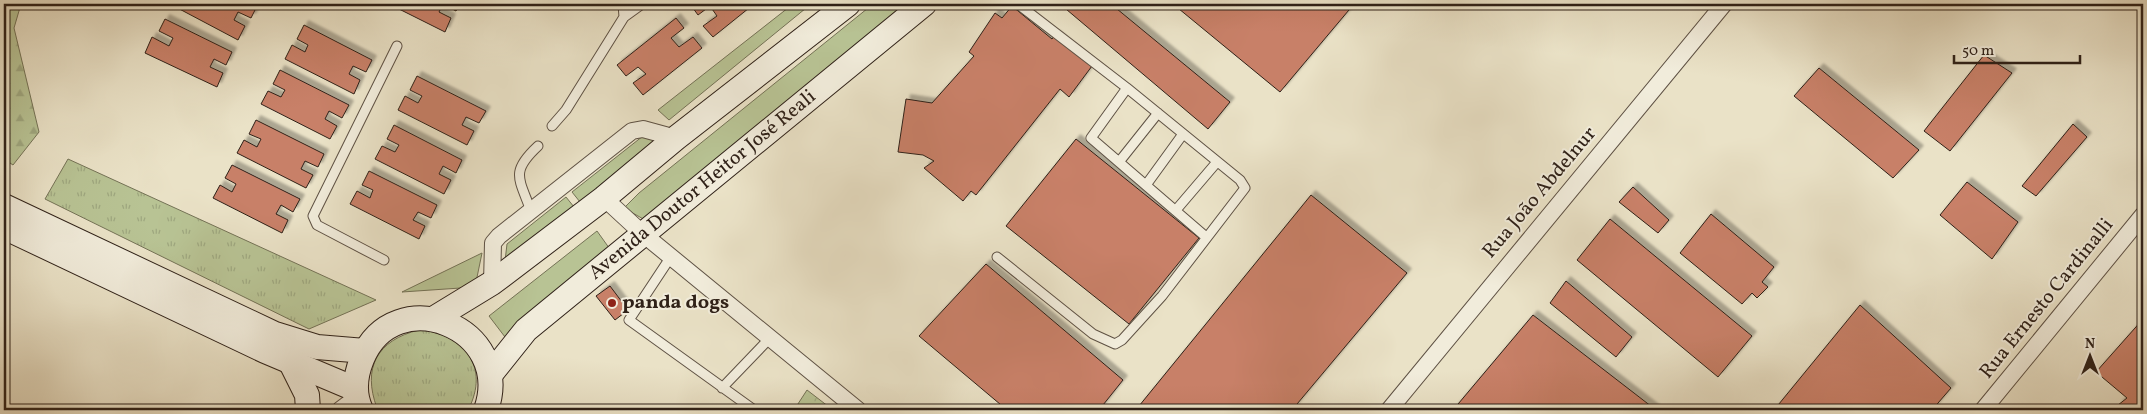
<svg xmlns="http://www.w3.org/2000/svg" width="2147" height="414" viewBox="0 0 2147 414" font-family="Vollkorn,serif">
<defs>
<pattern id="grass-tufts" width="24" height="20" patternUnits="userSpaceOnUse" patternTransform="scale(1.25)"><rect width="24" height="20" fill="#b8c394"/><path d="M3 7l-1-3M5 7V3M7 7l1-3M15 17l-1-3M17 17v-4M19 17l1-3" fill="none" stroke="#9ea77f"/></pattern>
<pattern id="forest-firs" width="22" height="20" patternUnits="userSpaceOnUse" patternTransform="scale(1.25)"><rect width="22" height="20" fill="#b8c394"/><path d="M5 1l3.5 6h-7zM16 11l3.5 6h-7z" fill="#9ea77f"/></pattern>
<pattern id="park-crowns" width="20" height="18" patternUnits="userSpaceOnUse" patternTransform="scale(1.25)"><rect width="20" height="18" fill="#b8c394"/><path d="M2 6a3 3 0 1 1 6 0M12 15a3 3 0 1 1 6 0" fill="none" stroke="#9ea77f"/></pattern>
<filter id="shadow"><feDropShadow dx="4.5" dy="-4.5" stdDeviation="1" flood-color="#0004"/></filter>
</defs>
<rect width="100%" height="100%" fill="#eae2c7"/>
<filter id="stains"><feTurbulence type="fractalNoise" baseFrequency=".004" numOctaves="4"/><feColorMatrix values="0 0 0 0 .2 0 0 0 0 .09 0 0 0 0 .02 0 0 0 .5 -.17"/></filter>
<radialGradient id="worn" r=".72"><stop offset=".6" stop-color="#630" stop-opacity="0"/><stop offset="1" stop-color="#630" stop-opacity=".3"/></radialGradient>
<path fill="url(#grass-tufts)" stroke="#747256" d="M 68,159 L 376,300 L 309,329 L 45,199 Z
M 419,330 C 463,333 491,367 468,410 L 378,410 L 377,408 C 362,368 377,340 419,330 Z"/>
<path fill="url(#forest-firs)" stroke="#747256" d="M 4,4 L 21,4 L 14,28 L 39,132 L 13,165 L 4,159 Z"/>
<path fill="url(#park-crowns)" stroke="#747256" d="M 807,390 L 833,410 L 794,410 Z"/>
<path fill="#b8c394" stroke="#747256" d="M 793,4 L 811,4 L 669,120 L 658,110 Z
M 873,4 L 910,4 L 645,220 L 624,208 L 639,193 Z
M 643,136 L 656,139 L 580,202 L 572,192 Z
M 566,197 L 574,207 L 505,261 L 507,244 Z
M 597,231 L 612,252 L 505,337 L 489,316 Z
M 482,253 L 475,287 L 402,292 Z"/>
<path fill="#c88067" stroke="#2f2118" filter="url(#shadow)" d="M 170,4 L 254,4 L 257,6 L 251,18 L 238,12 L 234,20 L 245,26 L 238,40 Z
M 389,4 L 460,4 L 456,11 L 443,4 L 439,12 L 451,18 L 445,32 Z
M 690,4 L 754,4 L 713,37 L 703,26 L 717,16 L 710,6 L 698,15 Z
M 1060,4 L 1111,4 L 1230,102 L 1208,129 Z
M 1173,4 L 1354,4 L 1280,92 Z
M 1012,6 L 1052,39 L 1055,35 L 1092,66 L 1069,97 L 1060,89 L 976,195 L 971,191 L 963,201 L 924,168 L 934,161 L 923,155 L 898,152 L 906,99 L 932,103 L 974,56 L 969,52 L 995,13 L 1002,18 Z
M 676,18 L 684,28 L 671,38 L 679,47 L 693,37 L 702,48 L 643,95 L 633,83 L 646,74 L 638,67 L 626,76 L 617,65 Z
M 165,19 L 232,52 L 226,65 L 214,59 L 210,67 L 223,73 L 217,87 L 145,53 L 152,37 L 169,46 L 173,38 L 159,31 Z
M 304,25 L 372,60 L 366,72 L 353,66 L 349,74 L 360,80 L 354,94 L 285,59 L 292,45 L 305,52 L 308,45 L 297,39 Z
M 1984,55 L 2012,73 L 1950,151 L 1924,131 Z
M 1819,68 L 1919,150 L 1893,178 L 1794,96 Z
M 280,70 L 349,105 L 342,118 L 329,111 L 325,119 L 337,126 L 330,139 L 261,104 L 268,91 L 281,97 L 285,90 L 273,84 Z
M 417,76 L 486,111 L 479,123 L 466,117 L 462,125 L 474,131 L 467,145 L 398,110 L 405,96 L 418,103 L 422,96 L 410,90 Z
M 256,120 L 324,154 L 318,167 L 305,161 L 301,169 L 313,175 L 306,188 L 237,153 L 244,140 L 257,147 L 261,139 L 249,134 Z
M 2073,124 L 2087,137 L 2036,196 L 2022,186 Z
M 394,125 L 462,160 L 456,173 L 443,166 L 439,174 L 451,180 L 444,194 L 375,159 L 382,146 L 395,152 L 399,145 L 387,139 Z
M 1076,139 L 1199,238 L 1129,324 L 1006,226 Z
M 232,165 L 300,199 L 293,212 L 281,205 L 276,214 L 288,220 L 282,233 L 213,198 L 220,185 L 232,192 L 236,184 L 225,178 Z
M 369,171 L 437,205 L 431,218 L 418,212 L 413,220 L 425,226 L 419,239 L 350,204 L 357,191 L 370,198 L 373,190 L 362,185 Z
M 1967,182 L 2018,222 L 1992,259 L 1940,215 Z
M 1633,187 L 1669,220 L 1658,233 L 1619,202 Z
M 1311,195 L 1407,273 L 1292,410 L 1143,410 L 1139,406 Z
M 1711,214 L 1774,267 L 1762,282 L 1768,287 L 1757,298 L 1752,293 L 1742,304 L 1680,253 Z
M 1610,219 L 1752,336 L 1718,377 L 1577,260 Z
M 986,264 L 1123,380 L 1099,410 L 1007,410 L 919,336 Z
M 1566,281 L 1632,337 L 1616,357 L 1550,303 Z
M 610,286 L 628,310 L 615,320 L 596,296 Z
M 1860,305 L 1951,388 L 1932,410 L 1774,410 Z
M 1533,315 L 1656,410 L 1453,410 Z
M 2143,319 L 2143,410 L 2124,410 L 2118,405 L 2127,398 L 2096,372 Z"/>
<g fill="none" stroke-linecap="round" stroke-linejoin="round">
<defs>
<path id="lane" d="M 623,4 L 624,17
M 1127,88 L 1091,138 L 1206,237
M 552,126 L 566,110 L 624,17 L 642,4
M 1119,162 L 1158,113
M 1146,185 L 1183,134
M 1176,210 L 1217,162
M 531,211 C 519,178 510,172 538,146
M 672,255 L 629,320 L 754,410
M 997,257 L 1093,334 L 1115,344 L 1122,340 L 1162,296 L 1245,188 L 1240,180 L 1127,88 L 1018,4
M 384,260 L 317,225 L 313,216 L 397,46
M 722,388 L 771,337"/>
<path id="street" d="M 604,198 L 643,234 L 858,410
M 492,283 L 493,243 L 499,236 L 632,131 L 643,129 L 676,138
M 340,410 L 356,398
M 1389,410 L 1724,4
M 1983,410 L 2143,215"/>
<g id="secondary">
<path d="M 4,206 L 275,334 L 317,347 L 365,351"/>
<path d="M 4,227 L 265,351 L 355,389"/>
<path d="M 433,319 L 492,283 L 604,198 L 676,138 L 848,4"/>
<path d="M 290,361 L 307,395 L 308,410"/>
<path id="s1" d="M 490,375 L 526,330 L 924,4"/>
<path d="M 361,410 C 353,393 355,376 362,359 C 394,280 515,327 486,410"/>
</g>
</defs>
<use href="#lane" stroke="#5e5144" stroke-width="11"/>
<use href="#street" stroke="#5e5144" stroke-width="18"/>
<use href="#secondary" stroke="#2f2118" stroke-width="26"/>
<use href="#lane" stroke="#f1ecdb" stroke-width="9"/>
<use href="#street" stroke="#f1ecdb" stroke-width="16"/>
<use href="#secondary" stroke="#f1ecdb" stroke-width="24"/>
</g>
<circle fill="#8f2418" stroke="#f1ecdb" stroke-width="2" cx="612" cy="303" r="5"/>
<g text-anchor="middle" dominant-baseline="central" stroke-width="4" stroke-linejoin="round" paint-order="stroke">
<g font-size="20" fill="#2f2118" stroke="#f1ecdb">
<text stroke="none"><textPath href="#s1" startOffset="286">Avenida Doutor Heitor José Reali</textPath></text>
<text transform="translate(1540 193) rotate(-50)">Rua João Abdelnur</text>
<text transform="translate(2047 299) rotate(-51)">Rua Ernesto Cardinalli</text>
</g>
<g font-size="20" font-weight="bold" fill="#2f2118" stroke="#f1ecdb" text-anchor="start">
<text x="622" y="303">panda dogs</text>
</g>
</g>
<rect width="2147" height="414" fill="none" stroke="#eae2c7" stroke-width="20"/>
<rect x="5" y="5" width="2137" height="404" fill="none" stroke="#2f2118" stroke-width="2.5"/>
<rect x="10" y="10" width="2127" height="394" fill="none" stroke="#2f2118"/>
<g transform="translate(2090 356)" stroke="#f1ecdb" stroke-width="4" paint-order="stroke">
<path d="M0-4L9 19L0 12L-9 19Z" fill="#2f2118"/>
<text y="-8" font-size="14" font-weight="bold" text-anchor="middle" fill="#2f2118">N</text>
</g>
<path d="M1954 55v8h126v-8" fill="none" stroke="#2f2118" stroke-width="2.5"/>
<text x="1962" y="55" font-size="15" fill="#2f2118" stroke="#f1ecdb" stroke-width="4" paint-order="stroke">50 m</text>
<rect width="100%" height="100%" filter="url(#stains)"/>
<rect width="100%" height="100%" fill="url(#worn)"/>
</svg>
